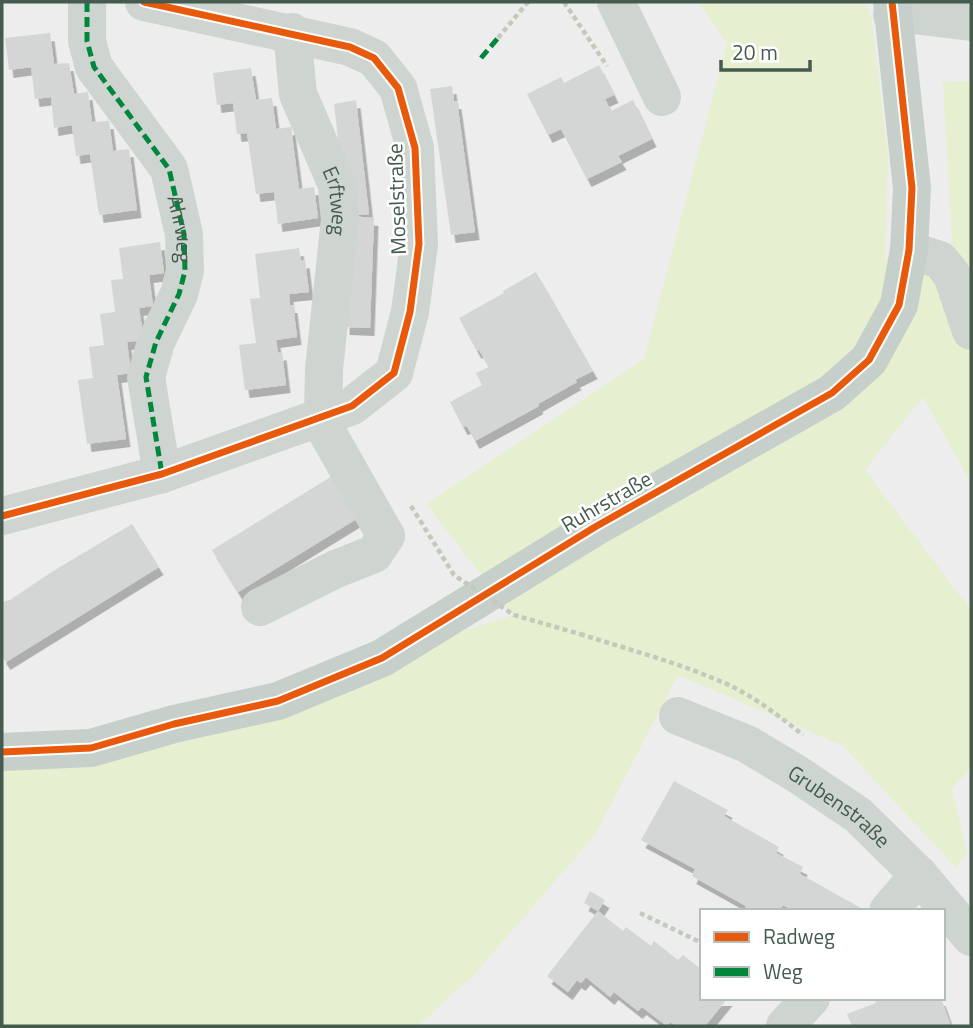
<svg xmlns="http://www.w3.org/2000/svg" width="973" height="1028" viewBox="0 0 973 1028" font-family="'Titillium Web',sans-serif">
<defs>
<filter id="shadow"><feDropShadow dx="4.5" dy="8" stdDeviation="0" flood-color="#0004"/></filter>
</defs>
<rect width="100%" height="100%" fill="#eeedee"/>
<path fill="#e6efcf" d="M 698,2 L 866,2 L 872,21 L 888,156 L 885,258 L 952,242 L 943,82 L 971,81 L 971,483 L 923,397 L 865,470 L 971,610 L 971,769 L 952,788 L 967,853 L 956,868 L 843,746 L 678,675 L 595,835 L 474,975 L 418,1026 L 2,1026 L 2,752 L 382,658 L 513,615 L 426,504 L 644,359 L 727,43 Z"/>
<path fill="#d3d6d5" filter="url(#shadow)" d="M 50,33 L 54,64 L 69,63 L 74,94 L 88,92 L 92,122 L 109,121 L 113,151 L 129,149 L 137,210 L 99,215 L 90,154 L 76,156 L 72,125 L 54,128 L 51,97 L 35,99 L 31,67 L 9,70 L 5,38 Z
M 599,65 L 614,95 L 605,99 L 611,111 L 633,100 L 652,139 L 618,156 L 622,162 L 587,179 L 561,129 L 548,135 L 527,94 L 561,77 L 564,83 Z
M 251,68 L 256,100 L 272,98 L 276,129 L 291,127 L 299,189 L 314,187 L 318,218 L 278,224 L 274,192 L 256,194 L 247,133 L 237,134 L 233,103 L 217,105 L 213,73 Z
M 452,86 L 454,101 L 457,101 L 475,232 L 451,235 L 430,89 Z
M 356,100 L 369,214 L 347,216 L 334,104 Z
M 350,216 L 374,218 L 370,328 L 345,327 Z
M 160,242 L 164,273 L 149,275 L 153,306 L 139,308 L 144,340 L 127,342 L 131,373 L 117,375 L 126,439 L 87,444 L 78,380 L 93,378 L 89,347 L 104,345 L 100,314 L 115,312 L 111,280 L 123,279 L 119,248 Z
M 299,248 L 301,261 L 305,260 L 309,292 L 289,294 L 290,305 L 293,305 L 297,337 L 276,340 L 278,353 L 282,352 L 286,385 L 245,390 L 239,345 L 256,343 L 250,299 L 260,298 L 255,254 Z
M 536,272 L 593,371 L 575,380 L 577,382 L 538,404 L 539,406 L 475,441 L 467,426 L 463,427 L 450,402 L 482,385 L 476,373 L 489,367 L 479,350 L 477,351 L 459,318 L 504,293 L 503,291 Z
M 337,473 L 363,515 L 238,592 L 212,550 Z
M 132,524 L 159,567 L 6,662 L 2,656 L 2,602 L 10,600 L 50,573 Z
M 674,781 L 728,810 L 724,816 L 779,847 L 776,853 L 803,867 L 800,874 L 861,908 L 858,911 L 794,911 L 783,905 L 779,911 L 744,911 L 746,906 L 692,876 L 695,869 L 641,840 Z
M 590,891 L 605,900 L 598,911 L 623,931 L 626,927 L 651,946 L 654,941 L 678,960 L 683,955 L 702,970 L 702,998 L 728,998 L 705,1026 L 676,1026 L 670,1022 L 667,1026 L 642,1007 L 638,1011 L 614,992 L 610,997 L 586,977 L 581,983 L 577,980 L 568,992 L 547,976 L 598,911 L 584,903 Z
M 874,998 L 941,998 L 951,1026 L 852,1026 L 847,1014 L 876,1003 Z"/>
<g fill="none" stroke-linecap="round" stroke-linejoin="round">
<path stroke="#c2cabc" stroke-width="4.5" stroke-dasharray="5 3.5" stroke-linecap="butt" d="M 564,2 L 607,66
M 498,38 L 528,2
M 580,634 C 627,649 676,662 722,682 C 751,694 779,716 803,735
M 640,913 L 702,943"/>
<g stroke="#ced4cf" stroke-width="38">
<path d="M 87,2 L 87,41 L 94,67 L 169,169 L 184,234 L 185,271 L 179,294 L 156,342 L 146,377 L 162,474"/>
<path d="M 616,2 L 662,97"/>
<path d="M 892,15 L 905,14 L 971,22"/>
<path id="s1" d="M 292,32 L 298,94 L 337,185 L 340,219 L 324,369 L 323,416"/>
<path d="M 909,250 L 940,260 L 952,275 L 971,331"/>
<path d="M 2,516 L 162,474 L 352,406 L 394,373 L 410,312 L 419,244 L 415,148 L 398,88 L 374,58 L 350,47 L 144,2"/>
<path d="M 260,607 L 336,569 L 374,554 L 386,536 L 319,418"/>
<path id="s2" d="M 678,716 L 747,744 L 797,774 L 858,815 L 919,875 L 971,937"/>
<path d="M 888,911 L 919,875"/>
<path d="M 785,1026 L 811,998"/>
</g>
<path stroke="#c7cfca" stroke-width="38" d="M 2,752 L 91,748 L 174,724 L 278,701 L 382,658 L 595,527 L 832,393 L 869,360 L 899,305 L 909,250 L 912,188 L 892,2"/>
<path stroke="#c2cabc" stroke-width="4.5" stroke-dasharray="5 3.5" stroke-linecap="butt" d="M 411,506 L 454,575 L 514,615 L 580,634"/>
<g stroke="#00873e" stroke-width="5" stroke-dasharray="10 5" stroke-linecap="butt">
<path id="s3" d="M 87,2 L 87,41 L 94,67 L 169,169 L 184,234 L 185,271 L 179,294 L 156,342 L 146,377 L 162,474"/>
<path d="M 481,58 L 498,38"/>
</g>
<defs>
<path id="cycleway" d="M 2,516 L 162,474 L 352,406 L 394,373 L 410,312 L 419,244 L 415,148 L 398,88 L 374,58 L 350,47 L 144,2
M 2,752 L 91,748 L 174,724 L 278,701 L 382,658 L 595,527 L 832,393 L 869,360 L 899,305 L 909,250 L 912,188 L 892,2"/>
</defs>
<use href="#cycleway" stroke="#fff" stroke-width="11"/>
<use href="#cycleway" stroke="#e8590c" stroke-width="7"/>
</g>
<g text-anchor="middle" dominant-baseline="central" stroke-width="5" stroke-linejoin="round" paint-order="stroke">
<g font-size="21" fill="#445b4d" stroke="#fff">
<text transform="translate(396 199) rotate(-92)">Moselstraße</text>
<text stroke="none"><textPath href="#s1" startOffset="177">Erftweg</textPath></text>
<text stroke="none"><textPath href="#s3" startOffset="254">Ahrweg</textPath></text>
<text transform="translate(606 501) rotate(-30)">Ruhrstraße</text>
<text stroke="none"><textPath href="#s2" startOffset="186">Grubenstraße</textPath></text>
</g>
</g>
<rect width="973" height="1028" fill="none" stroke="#445b4d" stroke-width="7"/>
<rect x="700" y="909" width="245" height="91" fill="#ffffff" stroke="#b4bdb8" stroke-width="2"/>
<rect x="714" y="932" width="35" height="10" fill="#e8590c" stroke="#b4bdb8" stroke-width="2"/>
<text x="763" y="944" font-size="21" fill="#445b4d">Radweg</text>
<rect x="714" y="967" width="35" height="10" fill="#00873e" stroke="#b4bdb8" stroke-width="2"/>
<text x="763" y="979" font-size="21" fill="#445b4d">Weg</text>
<path d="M721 60v10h89v-10" fill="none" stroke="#445b4d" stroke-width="3.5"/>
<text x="732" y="60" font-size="21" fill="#445b4d" stroke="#ffffff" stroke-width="5" paint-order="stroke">20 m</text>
</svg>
